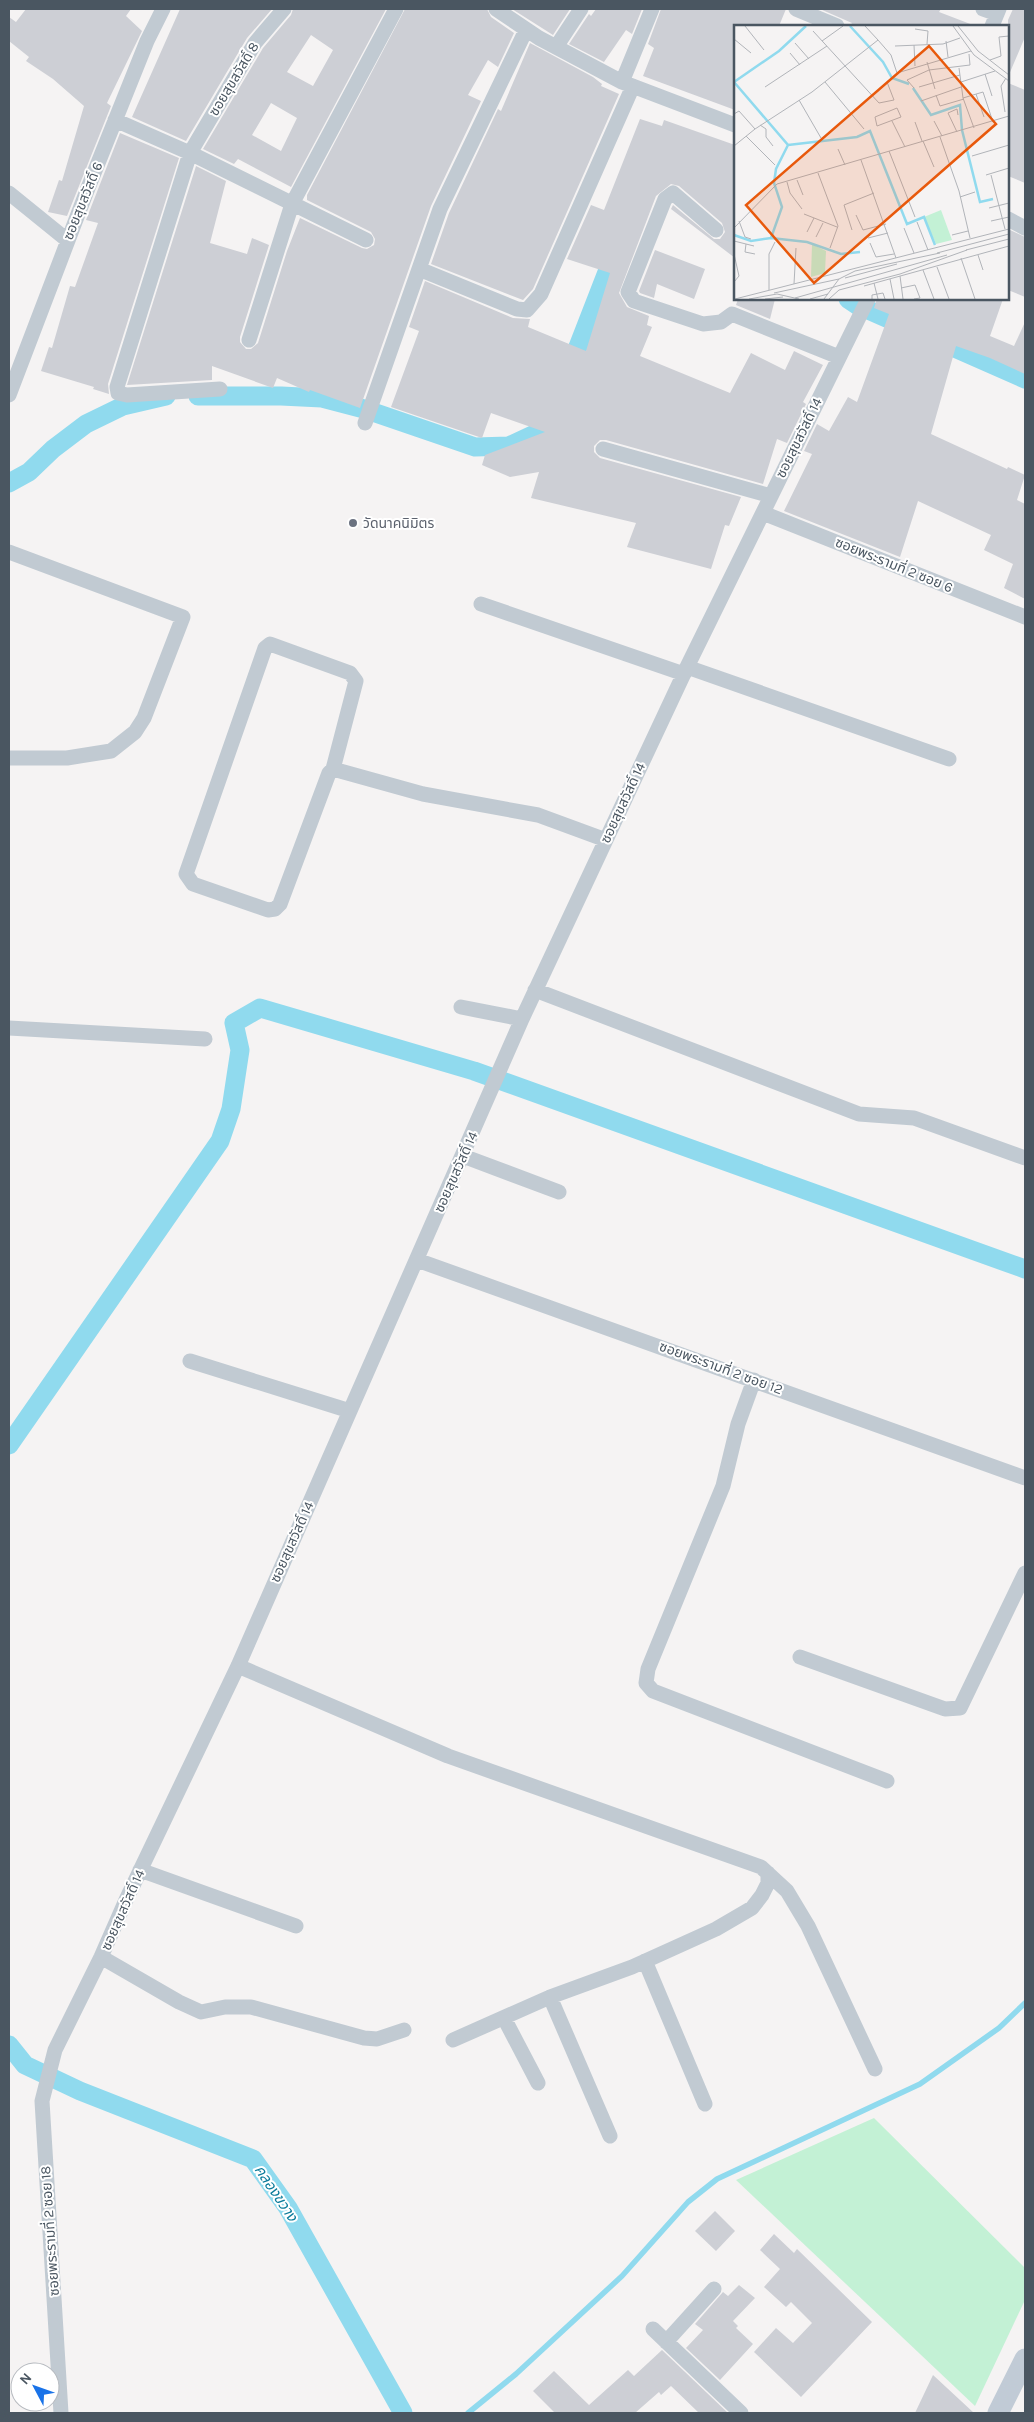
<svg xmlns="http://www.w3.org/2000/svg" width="1034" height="2422" viewBox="0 0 1034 2422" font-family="Karla,'Noto Sans Thai',sans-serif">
<rect width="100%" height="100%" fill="#f5f3f3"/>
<path fill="#c3f1d5" d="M 874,2118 L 1025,2268 L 1025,2300 L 975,2406 L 736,2180 Z"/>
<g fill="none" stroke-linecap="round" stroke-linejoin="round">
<path stroke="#90daee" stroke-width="5.5" d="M 468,2413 L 516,2374 L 622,2276 L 688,2202 L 717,2179 L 920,2084 L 999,2028 L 1025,2003"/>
<path stroke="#90daee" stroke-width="19" d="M 848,299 L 857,305 L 1025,379
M 569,370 L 616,249
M 198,396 L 281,396 L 322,398 L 364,409 L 475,447 L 509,446 L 535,434 L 554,410
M 9,483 L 29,472 L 53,449 L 86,424 L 123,406 L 166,396
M 9,1445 L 220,1141 L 231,1109 L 240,1050 L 234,1023 L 260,1008 L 474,1071 L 1025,1269
M 9,2045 L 25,2065 L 80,2091 L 253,2159 L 288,2208 L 403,2413"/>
</g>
<path fill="#cdcfd5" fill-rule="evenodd" d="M 26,9 L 131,9 L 126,16 L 142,31 L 107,103 L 111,106 L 67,216 L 48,212 L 59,180 L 62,181 L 84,106 L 53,79 L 26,61 L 29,57 L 9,41 L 9,17 L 16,22 Z
M 180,9 L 272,9 L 247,38 L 186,141 L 132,117 Z
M 293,9 L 386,9 L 291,187 L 238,159 L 234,164 L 203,149 L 263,48 L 291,15 ZM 311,35 L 333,50 L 313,86 L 287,72 ZM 271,103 L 297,118 L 281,151 L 252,135 Z
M 405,9 L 487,9 L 491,17 L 514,33 L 498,67 L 488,60 L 468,95 L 481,101 L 431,206 L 360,408 L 310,390 L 309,392 L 277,378 L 273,388 L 212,366 L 212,380 L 127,385 L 196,166 L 226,181 L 210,243 L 247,254 L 252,238 L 269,245 L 240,337 L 240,342 L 246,349 L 251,349 L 258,343 L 287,251 L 300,218 L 362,248 L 367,249 L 374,245 L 375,239 L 371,232 L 307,200 L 307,195 Z
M 512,9 L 570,9 L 553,35 Z
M 596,9 L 642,9 L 632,34 L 626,30 L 604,62 L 569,44 L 589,14 L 591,16 Z
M 661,9 L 786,9 L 779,26 L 735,26 L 735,110 L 643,76 L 654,48 L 648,44 Z
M 820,9 L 941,9 L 939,12 L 973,25 L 850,26 L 852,23 Z
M 1013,9 L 1025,9 L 1025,37 L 1008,77 L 1008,20 Z
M 530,43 L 593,77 L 602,84 L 601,86 L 619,94 L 533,289 L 523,300 L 431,264 L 449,213 L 498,109 L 501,111 Z
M 1008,83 L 1025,90 L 1025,183 L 1008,176 Z
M 640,119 L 662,126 L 664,120 L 735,145 L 735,258 L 671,209 L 673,205 L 714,239 L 720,239 L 725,232 L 722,223 L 679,186 L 671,184 L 656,196 L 619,293 L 627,307 L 649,316 L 647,325 L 652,327 L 640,356 L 730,393 L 751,353 L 785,370 L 794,351 L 823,365 L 803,402 L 806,404 L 787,443 L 777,439 L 763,484 L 606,440 L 600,440 L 594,446 L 594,452 L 600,458 L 741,497 L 729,526 L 725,525 L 711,569 L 627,547 L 636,523 L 531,498 L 539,472 L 510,477 L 482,465 L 485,455 L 545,432 L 491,413 L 482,438 L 391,407 L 419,331 L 409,327 L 425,281 L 513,318 L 530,319 L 528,327 L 586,351 L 610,273 L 567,259 L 591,205 L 604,210 Z
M 120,133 L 179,158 L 108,384 L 109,394 L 93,389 L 94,387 L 41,371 L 49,347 L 52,348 L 70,286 L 75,287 L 98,223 L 86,220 Z
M 1008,229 L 1025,237 L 1025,297 L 1008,290 Z
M 655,250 L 705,269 L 694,299 L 657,284 L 654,298 L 640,293 L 639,291 Z
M 738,299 L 775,299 L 770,319 L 736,305 Z
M 877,299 L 1003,299 L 990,336 L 1014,346 L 1025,322 L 1025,374 L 990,358 L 956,346 L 931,434 L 1007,469 L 1008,467 L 1025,475 L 1017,500 L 1025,504 L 1025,599 L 1004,588 L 1013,564 L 984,550 L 991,535 L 918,501 L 900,557 L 784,511 L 812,454 L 804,451 L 817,424 L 829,431 L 848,397 L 857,402 L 889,314 L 874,308 Z
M 715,2211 L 735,2231 L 716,2251 L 695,2231 Z
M 774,2234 L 794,2253 L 797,2249 L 872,2322 L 801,2397 L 754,2352 L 776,2328 L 793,2343 L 812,2323 L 791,2302 L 786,2307 L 764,2287 L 780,2269 L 760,2250 Z
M 739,2285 L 755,2298 L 733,2321 L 738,2326 L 736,2328 L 753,2344 L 720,2380 L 686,2348 L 703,2330 L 695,2324 L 723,2292 L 728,2296 Z
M 662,2350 L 728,2413 L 699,2413 L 671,2386 L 661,2395 L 659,2392 L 635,2413 L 555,2413 L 533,2391 L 554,2371 L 589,2405 L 628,2370 L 634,2376 Z
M 933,2375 L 974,2413 L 915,2413 Z"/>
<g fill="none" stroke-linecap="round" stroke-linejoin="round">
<path stroke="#c1cad2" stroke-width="15" d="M 496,9 L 539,38 L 622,82 L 735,125
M 796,9 L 837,26
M 983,9 L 997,14
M 992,26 L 999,9
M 556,47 L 581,9
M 622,82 L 652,9
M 115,120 L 190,153 L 366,240
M 9,193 L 67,240
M 1008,219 L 1025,228
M 716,230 L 673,193 L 665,199 L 628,292 L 634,301 L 703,324 L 721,322 L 732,314 L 839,357
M 419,269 L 517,309 L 527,310 L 541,294 L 633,86
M 249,340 L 292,204 L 396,9
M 220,389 L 127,395 L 118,393 L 117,387 L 190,153 L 255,43 L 284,9
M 9,395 L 88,188 L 147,41 L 163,9
M 365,423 L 440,209 L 526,30
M 603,449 L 771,496
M 763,513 L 1025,617
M 9,552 L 183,617 L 144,718 L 135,732 L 111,751 L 67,758 L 9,758
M 481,604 L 684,674
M 270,644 L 350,673 L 356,681 L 333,769 L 329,773 L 280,904 L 275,909 L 268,910 L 193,884 L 186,874 L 265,648 Z
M 687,667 L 949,759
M 333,769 L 423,794 L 538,815 L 606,840
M 535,990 L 859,1114 L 914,1118 L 1025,1158
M 461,1007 L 522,1019
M 9,1028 L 205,1039
M 463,1156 L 559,1192
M 417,1260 L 1025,1478
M 190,1361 L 350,1411
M 754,1380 L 738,1424 L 723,1486 L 648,1669 L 646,1683 L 653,1691 L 887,1781
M 800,1657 L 945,1709 L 960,1708 L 1025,1573
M 238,1666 L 448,1756 L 761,1867 L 787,1891 L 808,1926 L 875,2069
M 140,1870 L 296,1926
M 101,1957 L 179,2002 L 201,2012 L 225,2007 L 251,2007 L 364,2038 L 377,2039 L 404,2030
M 645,1961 L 705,2104
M 550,1997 L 610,2136
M 504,2018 L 538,2083
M 453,2040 L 550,1997 L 632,1967 L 716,1929 L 752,1908 L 762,1895 L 768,1883 L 768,1873
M 653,2329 L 741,2413
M 666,2342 L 714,2289
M 61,2413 L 42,2101 L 55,2050 L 101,1957 L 126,1900 L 238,1666 L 522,1019 L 687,667 L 868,299"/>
<path stroke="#c1cbd6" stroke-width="21" d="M 998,2413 L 1025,2359"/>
</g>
<circle fill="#6b7280" stroke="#fff" stroke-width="2" cx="353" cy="523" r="5"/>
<g text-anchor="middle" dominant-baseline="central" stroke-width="4" stroke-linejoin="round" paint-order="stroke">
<g font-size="14" fill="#4a5661" stroke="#fff">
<text transform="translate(234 79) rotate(-59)">ซอยสุขสวัสดิ์ 8</text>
<text transform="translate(83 201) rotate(-68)">ซอยสุขสวัสดิ์ 6</text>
<text transform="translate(799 438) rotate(-64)">ซอยสุขสวัสดิ์ 14</text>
<text transform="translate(894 565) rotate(22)">ซอยพระรามที่ 2 ซอย 6</text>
<text transform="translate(623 803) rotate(-65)">ซอยสุขสวัสดิ์ 14</text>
<text transform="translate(456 1172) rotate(-66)">ซอยสุขสวัสดิ์ 14</text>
<text transform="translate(721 1368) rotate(20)">ซอยพระรามที่ 2 ซอย 12</text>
<text transform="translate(292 1542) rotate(-66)">ซอยสุขสวัสดิ์ 14</text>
<text transform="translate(123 1910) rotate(-66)">ซอยสุขสวัสดิ์ 14</text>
<text transform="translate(50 2231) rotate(-94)">ซอยพระรามที่ 2 ซอย 18</text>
</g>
<g font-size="14" fill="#5b616d" stroke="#fff" text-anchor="start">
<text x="363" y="523">วัดนาคนิมิตร</text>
</g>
<g font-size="15" font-style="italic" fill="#0c7c9b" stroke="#fff">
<text transform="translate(276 2193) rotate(56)">คลองขวาง</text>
</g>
</g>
<g transform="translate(734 25)">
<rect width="275" height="275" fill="#f5f3f3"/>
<path d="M 207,185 L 218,215 L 202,219 L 190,192 ZM 78,219 L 92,226 L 91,248 L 77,252 Z" fill="#c3f1d5"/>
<path fill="none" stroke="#90daee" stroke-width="2.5" d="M 116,1 L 149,37 L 158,53 L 175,59M 0,57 L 54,120 L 42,144 L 40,158 L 48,182 L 37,213M 0,57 L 45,26 L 72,1M 179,63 L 197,90 L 226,80 L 228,105 L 246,177 L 259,174M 54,120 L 123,112 L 136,106 L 173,199 L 190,192 L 201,220M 0,210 L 17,216 L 37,213 L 73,217 L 107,229 L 126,227"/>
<path fill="none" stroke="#b1b4b9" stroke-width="1" d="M 11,1 L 30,25M 219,1 L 240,30 L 275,56M 224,1 L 244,26 L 275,50M 181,4 L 194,6 L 193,19M 79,6 L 145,78 L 160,75 L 153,57M 0,14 L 17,28M 144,15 L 157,30 L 163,48 L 237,26M 88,16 L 109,1M 212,16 L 214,32M 61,18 L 75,34M 180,20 L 181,41M 161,21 L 209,19 L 226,13M 56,28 L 66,40M 256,35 L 267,31 L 265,12 L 275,11M 193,37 L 201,64M 225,43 L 229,73 L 240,103M 251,49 L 258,71M 91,57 L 130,104M 227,57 L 261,46M 31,62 L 93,21M 185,62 L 226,50M 180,63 L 173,55 L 195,45 L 236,40 L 235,29M 242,69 L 250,92M 202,70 L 206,81 L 230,74M 229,73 L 249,67 L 259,97M 65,75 L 87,113M 187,76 L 227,62M 163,83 L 167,92 L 143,101 L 141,92 ZM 271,87 L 267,61 L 272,53M 0,89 L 5,86 L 21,104M 158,96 L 171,122M 200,96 L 208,111M 181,97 L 188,116M 26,100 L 32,104 L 32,112 L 39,121M 223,107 L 214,88 L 223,84 L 224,90M 12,111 L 41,140M 206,112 L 225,166 L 236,213M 189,116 L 200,142M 0,121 L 21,104 L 78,67 L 144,15 L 131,1M 104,124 L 111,140M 155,126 L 181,192M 238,131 L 275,120M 127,135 L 162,233M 84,148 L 104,201 L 96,223M 252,150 L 275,143M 257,150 L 271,204M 63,155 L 69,170M 53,157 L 56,168 L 68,184M 226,172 L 241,167M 255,183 L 275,178M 70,189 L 103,202M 122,190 L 129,205 L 152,199M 5,196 L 11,212 L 17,214M 257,196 L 275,192M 183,197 L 194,225M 0,203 L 43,159 L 275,91M 170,203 L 180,228M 118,205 L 110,180 L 140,168M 73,207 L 80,193M 218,210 L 234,206M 82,212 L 89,198M 134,213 L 154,208M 0,216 L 20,221M 136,218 L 142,232 L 160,229M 12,219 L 11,227 L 21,229M 232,225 L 275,214M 203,228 L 275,209M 0,229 L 5,251 L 0,257M 244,230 L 249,245M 227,233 L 241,274M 203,242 L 215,274M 189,245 L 200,274M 166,251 L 169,274M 111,253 L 163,239M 156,254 L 160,274M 140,258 L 144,274M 60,259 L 62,223M 130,261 L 275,221M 167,263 L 181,260 L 186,273 L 180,274M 35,265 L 35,229 L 41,217M 40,268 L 105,254M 61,273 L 213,230M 1,274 L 275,204M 15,274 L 43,269 L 65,274M 31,274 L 49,272M 76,274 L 94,269M 90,274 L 105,254 L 121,246 L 206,228M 95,274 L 105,265 L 166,249 L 233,225M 138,274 L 138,270 L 149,268 L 151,274"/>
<path fill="#e8590c" fill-opacity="0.15" stroke="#e8590c" stroke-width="2.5" d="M 195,21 L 262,99 L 80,258 L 12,180 Z"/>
<rect width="275" height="275" fill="none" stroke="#4a5661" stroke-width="2.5"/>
</g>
<rect width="1034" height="2422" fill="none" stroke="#4a5661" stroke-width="20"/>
<g transform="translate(35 2387) rotate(311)"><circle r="24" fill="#ffffff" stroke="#b7bbc0"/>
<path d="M0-4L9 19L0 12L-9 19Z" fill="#1a73e8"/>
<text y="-8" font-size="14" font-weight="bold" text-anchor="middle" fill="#4a5661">N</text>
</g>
</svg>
